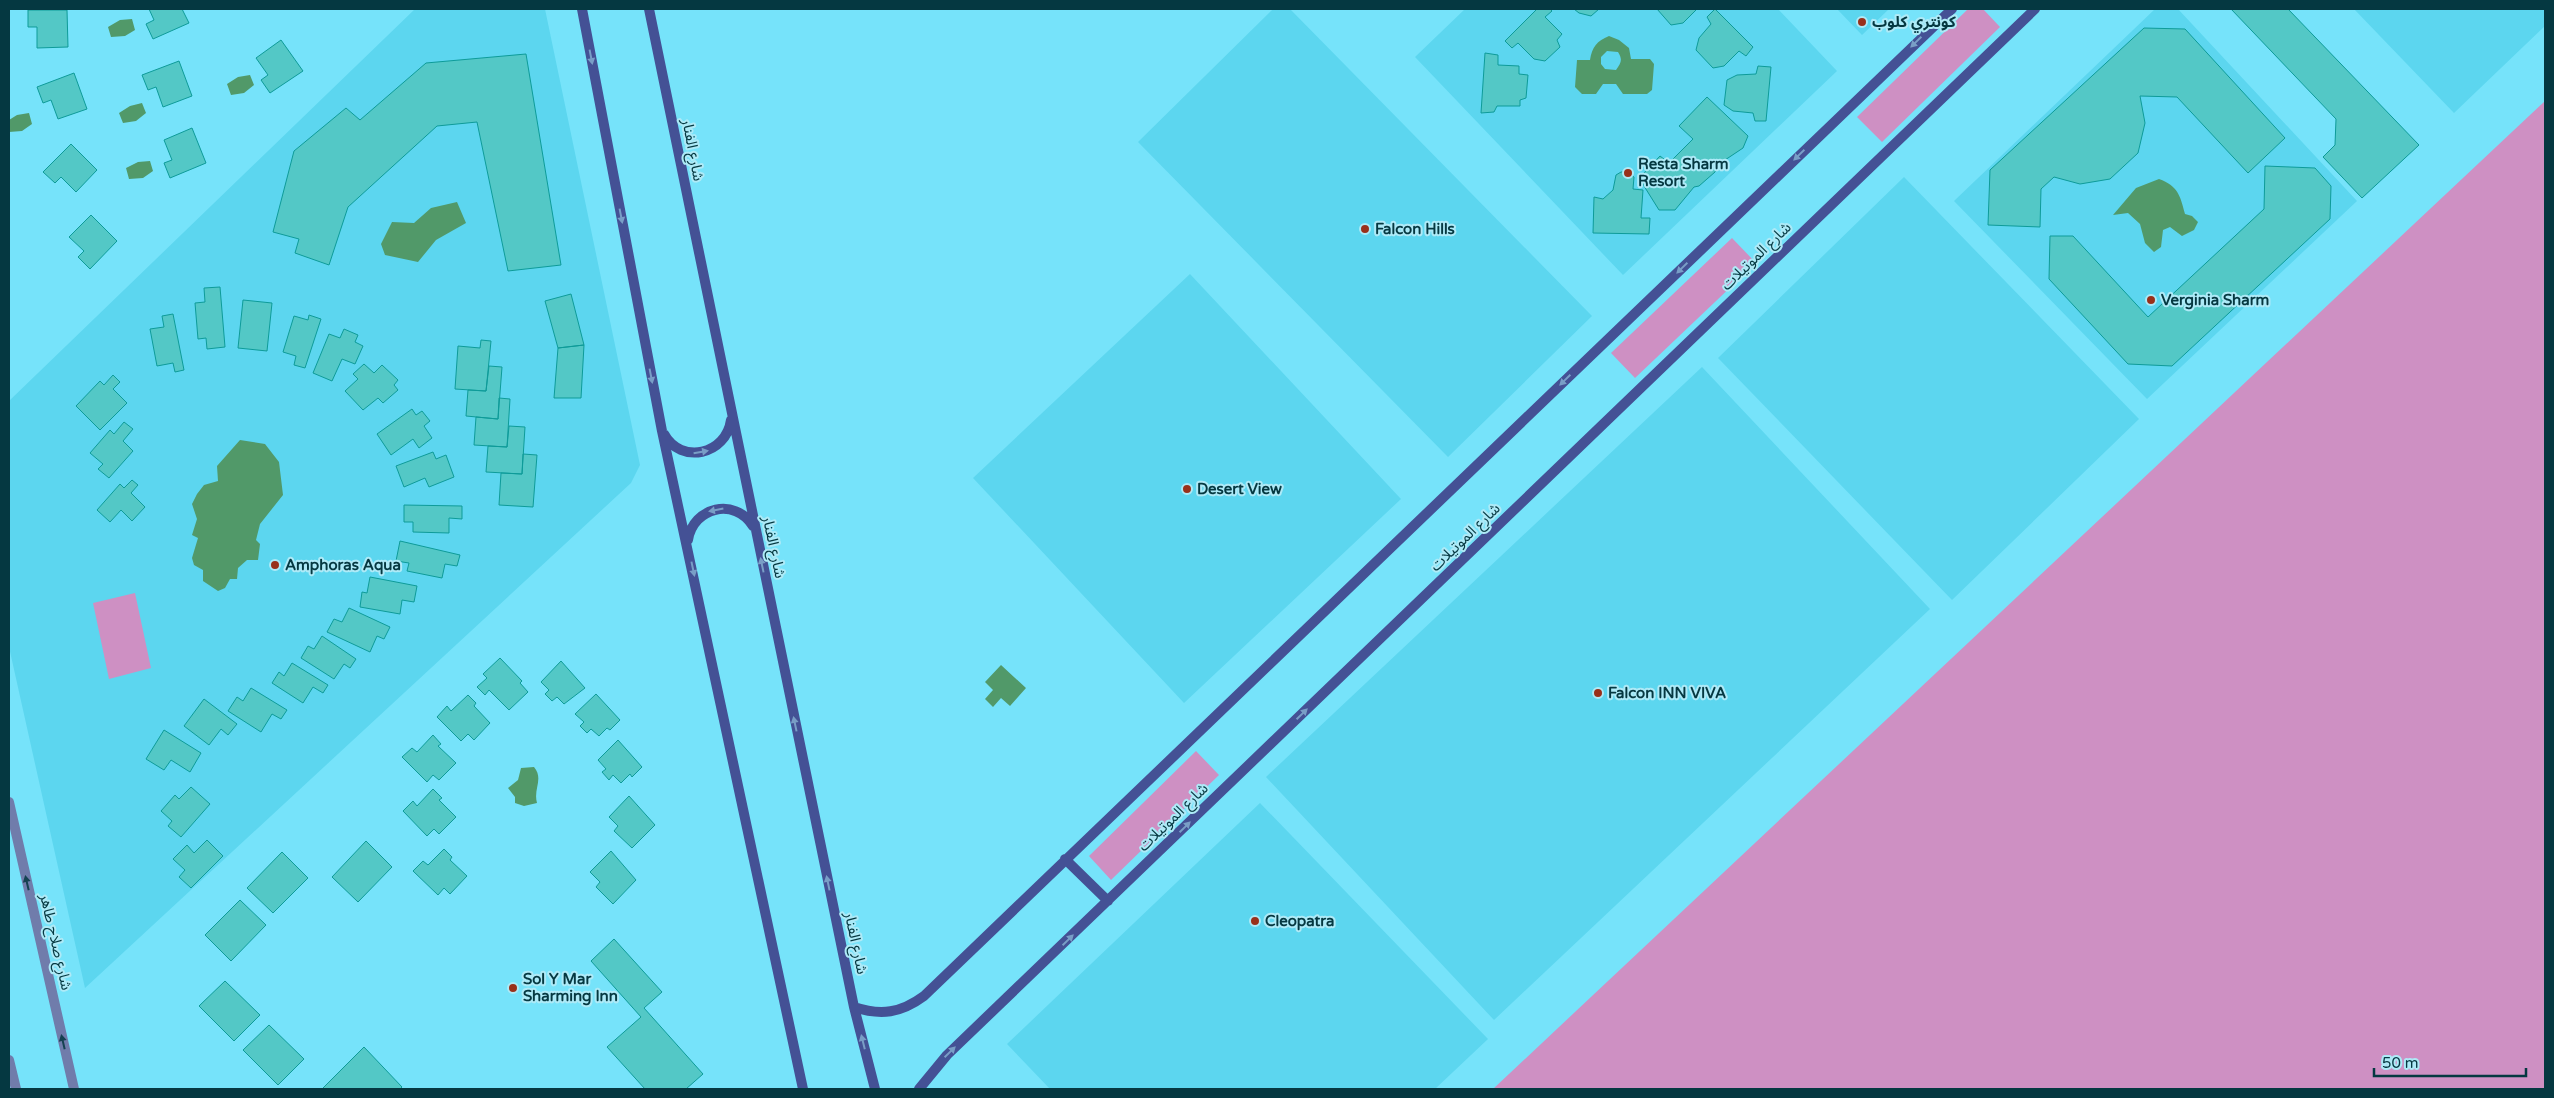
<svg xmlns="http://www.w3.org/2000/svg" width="2554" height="1098" viewBox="0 0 2554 1098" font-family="'Varela Round','Noto Sans Arabic',sans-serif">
<rect width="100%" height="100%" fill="#76e3fa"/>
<path fill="#5cd6ef" d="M 415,9 L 545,9 L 640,465 L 631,483 L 85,988 L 9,647 L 9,401 Z
M 1273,9 L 1290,9 L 1592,316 L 1448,457 L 1138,142 Z
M 1465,9 L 1778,9 L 1837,71 L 1623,275 L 1415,57 Z
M 1837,9 L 1889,9 L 1862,35 Z
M 2155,9 L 2178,9 L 2357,201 L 2147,399 L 1954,201 Z
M 2354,9 L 2545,9 L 2545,26 L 2454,113 Z
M 1904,177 L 2139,419 L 1952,600 L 1718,358 Z
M 1190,274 L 1401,499 L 1184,703 L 973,478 Z
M 1702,367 L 1930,609 L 1494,1020 L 1266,777 Z
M 1260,803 L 1488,1039 L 1435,1089 L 1050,1089 L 1007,1044 Z"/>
<path fill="#ce90c3" d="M 1968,9 L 1983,9 L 2000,27 L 1882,142 L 1857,117 Z
M 2545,101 L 2545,1089 L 1493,1089 Z
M 1732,238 L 1756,263 L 1635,378 L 1611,353 Z
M 135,593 L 151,668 L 109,679 L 93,603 Z
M 1196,751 L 1219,775 L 1111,880 L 1089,856 Z"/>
<path fill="#519969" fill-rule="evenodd" d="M 132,19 L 135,30 L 125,36 L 111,37 L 108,27 L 120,20 Z
M 1609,36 L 1619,40 L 1629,48 L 1631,59 L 1650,59 L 1654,64 L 1652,90 L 1647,94 L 1623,94 L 1616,84 L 1603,84 L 1596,94 L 1582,94 L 1575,87 L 1577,60 L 1590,60 C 1592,47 1597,41 1609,36 ZM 1607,51 L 1618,52 C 1623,60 1621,63 1616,70 L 1605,69 L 1601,64 L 1601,57 Z
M 250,75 L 254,85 L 244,93 L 231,95 L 227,84 L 238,77 Z
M 142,103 L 146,113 L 136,121 L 123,123 L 119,113 L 130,106 Z
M 29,113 L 32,124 L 22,131 L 9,132 L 9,120 L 17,115 Z
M 150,161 L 153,171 L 143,178 L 129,179 L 126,168 L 138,162 Z
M 2159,179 C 2178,186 2180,195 2185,214 L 2192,216 L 2198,222 L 2194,230 L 2182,236 L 2170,227 L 2163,230 L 2161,247 L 2154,252 L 2145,243 L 2140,224 L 2128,213 L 2113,215 L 2136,188 Z
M 457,202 L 466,223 L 436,240 L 418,262 L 385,255 L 381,244 L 392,222 L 414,223 L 431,208 Z
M 240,440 L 265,444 L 279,462 L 283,495 L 260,524 L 256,540 L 260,544 L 258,560 L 247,560 L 238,568 L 237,579 L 230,579 L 225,588 L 218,591 L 203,581 L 203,570 L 194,565 L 192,558 L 198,538 L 192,535 L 197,519 L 192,504 L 197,494 L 204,485 L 218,481 L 217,466 Z
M 1001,665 L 1026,688 L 1010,706 L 1001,698 L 993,707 L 985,699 L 993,690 L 985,682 Z
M 534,767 C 544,779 533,789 537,803 L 524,806 L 515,803 L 515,797 L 508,788 L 518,780 L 521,768 Z"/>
<path fill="#53c8c6" stroke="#0e9b99" d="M 149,9 L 182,9 L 189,23 L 153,39 L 146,24 L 154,20 Z
M 1537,9 L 1550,9 L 1552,11 L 1545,17 L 1562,34 L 1557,40 L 1560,47 L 1545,61 L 1534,59 L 1518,43 L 1512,48 L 1505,41 Z
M 1574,9 L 1599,9 L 1591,16 L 1579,13 Z
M 1657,9 L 1697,9 L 1683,23 L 1671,25 Z
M 1715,9 L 1753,47 L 1746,56 L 1739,51 L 1724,66 L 1713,68 L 1696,50 L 1699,38 L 1711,24 L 1707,17 Z
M 2231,9 L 2288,9 L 2419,145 L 2362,198 L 2323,157 L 2335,145 L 2336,119 Z
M 28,10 L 67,10 L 68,47 L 37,48 L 37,27 L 28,27 Z
M 2144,28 L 2185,29 L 2285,138 L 2248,173 L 2177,97 L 2140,96 L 2145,123 L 2138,153 L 2110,179 L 2080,184 L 2054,177 L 2041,189 L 2040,227 L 1988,225 L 1990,170 Z
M 281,40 L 303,71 L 270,93 L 261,80 L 268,75 L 256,58 Z
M 1485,53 L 1498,55 L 1498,65 L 1519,66 L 1519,74 L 1528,75 L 1526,98 L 1520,100 L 1520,106 L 1497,106 L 1494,112 L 1481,113 Z
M 526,54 L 561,265 L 508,271 L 477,122 L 437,126 L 348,207 L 329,265 L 295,253 L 299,239 L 273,232 L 294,151 L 346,108 L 360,120 L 426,63 Z
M 179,61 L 192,96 L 163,107 L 156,87 L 148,90 L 142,75 Z
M 1758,66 L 1771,67 L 1766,121 L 1755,121 L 1753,113 L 1733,111 L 1724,105 L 1727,80 L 1737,75 L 1756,74 Z
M 74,73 L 87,109 L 58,119 L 51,100 L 43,103 L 37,87 Z
M 1707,97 L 1748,136 L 1743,148 L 1719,164 L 1715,172 L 1699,186 L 1694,187 L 1675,210 L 1659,210 L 1644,186 L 1642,175 L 1660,156 L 1669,163 L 1693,139 L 1679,126 Z
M 192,128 L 206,163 L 170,178 L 164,163 L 172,160 L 164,140 Z
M 71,144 L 97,170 L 76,192 L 61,177 L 55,183 L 43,172 Z
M 2265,166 L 2315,168 L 2331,186 L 2330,219 L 2172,366 L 2128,364 L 2049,279 L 2050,236 L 2073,236 L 2148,317 L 2264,209 Z
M 1621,172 L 1626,172 L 1634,177 L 1633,189 L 1643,190 L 1641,218 L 1650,218 L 1649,234 L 1593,233 L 1594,197 L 1603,199 L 1613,190 L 1616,175 Z
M 91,215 L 117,241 L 90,269 L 78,257 L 84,251 L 69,237 Z
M 220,287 L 225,347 L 207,349 L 206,338 L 198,339 L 195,303 L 205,302 L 204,288 Z
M 571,294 L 584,345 L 558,348 L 545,301 Z
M 243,300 L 272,303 L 267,351 L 238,348 Z
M 173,314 L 184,370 L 175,372 L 173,363 L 157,366 L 150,329 L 164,327 L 162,316 Z
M 309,315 L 321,319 L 305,368 L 294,365 L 296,356 L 283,352 L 294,316 L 308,320 Z
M 344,329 L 358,335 L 355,342 L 363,346 L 355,364 L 342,359 L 332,381 L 313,373 L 329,334 L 340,338 Z
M 481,340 L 491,341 L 486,391 L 455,389 L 458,346 L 480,348 Z
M 584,345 L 581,398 L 554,398 L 558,348 Z
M 364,364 L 374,373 L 382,365 L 398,380 L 394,385 L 398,390 L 383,403 L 378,398 L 363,410 L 345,391 L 358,379 L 353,374 Z
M 489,366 L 502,367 L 498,419 L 466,416 L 468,390 L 486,391 Z
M 113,375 L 120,382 L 113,389 L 127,403 L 100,430 L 76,406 L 100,381 L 104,385 Z
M 499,398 L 510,399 L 507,447 L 474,445 L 476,417 L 498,419 Z
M 412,409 L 416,415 L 422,411 L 430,421 L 424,426 L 432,438 L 419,448 L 413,439 L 391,455 L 377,434 Z
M 124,422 L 133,429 L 123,441 L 133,451 L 109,478 L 98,469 L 103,464 L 90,453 L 110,430 L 114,434 Z
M 509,426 L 525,427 L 522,474 L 486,472 L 488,446 L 507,447 Z
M 433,452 L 436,459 L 446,455 L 454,477 L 429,487 L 425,478 L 404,487 L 396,466 Z
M 523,454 L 537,455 L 533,507 L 499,505 L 501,473 L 522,474 Z
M 132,480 L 138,485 L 131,493 L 145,507 L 132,521 L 121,510 L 110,522 L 97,510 L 120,484 L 124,488 Z
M 404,505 L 462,506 L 462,519 L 449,518 L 449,533 L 413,532 L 413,522 L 404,522 Z
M 400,541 L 460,555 L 457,566 L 445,564 L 442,578 L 407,571 L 409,563 L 396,561 Z
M 370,577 L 417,586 L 414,602 L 402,600 L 400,614 L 360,607 L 362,592 L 367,593 Z
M 349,608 L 390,627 L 384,639 L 377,636 L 370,652 L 327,632 L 334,619 L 342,622 Z
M 322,636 L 356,659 L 350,668 L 344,664 L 334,679 L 301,658 L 308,646 L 314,649 Z
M 500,658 L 522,681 L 520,683 L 528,692 L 509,710 L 489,690 L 485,695 L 477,687 L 487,678 L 483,674 Z
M 561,661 L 585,688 L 564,704 L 557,697 L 552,701 L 545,694 L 549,690 L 541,682 Z
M 292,663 L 328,685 L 323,693 L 313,687 L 303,703 L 272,683 L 279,672 L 284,676 Z
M 251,688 L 287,710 L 281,719 L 272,714 L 261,732 L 228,711 L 237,697 L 243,701 Z
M 596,694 L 620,720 L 610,730 L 607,728 L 599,736 L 591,729 L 587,733 L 580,726 L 584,722 L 575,714 Z
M 468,695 L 476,703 L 474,706 L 490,723 L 474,740 L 468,734 L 461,741 L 437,717 L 447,706 L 451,711 Z
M 204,699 L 237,724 L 228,735 L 221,729 L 209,745 L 184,726 Z
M 164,730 L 201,753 L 190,772 L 171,760 L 164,770 L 146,759 Z
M 433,735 L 441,744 L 438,746 L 456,763 L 439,780 L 433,775 L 427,782 L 402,757 L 412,748 L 417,752 Z
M 618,740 L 642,767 L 632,777 L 630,774 L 621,783 L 613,775 L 609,780 L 602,772 L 606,769 L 598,760 Z
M 191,787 L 210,804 L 181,837 L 168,826 L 172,821 L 161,811 L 175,795 L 179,799 Z
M 433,789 L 442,798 L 439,800 L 456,817 L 439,834 L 434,829 L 427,836 L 403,811 L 413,801 L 417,806 Z
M 629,796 L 655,825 L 632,848 L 614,831 L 618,826 L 609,817 Z
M 207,840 L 223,856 L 191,888 L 179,877 L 185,870 L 173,859 L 187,845 L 194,853 Z
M 366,841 L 392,867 L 358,902 L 332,877 Z
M 444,849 L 452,857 L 450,860 L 467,876 L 450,894 L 444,888 L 438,895 L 413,871 L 423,861 L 428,865 Z
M 611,851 L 636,880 L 613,904 L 596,887 L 600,882 L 590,872 Z
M 282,852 L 308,878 L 273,913 L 247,888 Z
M 240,900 L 266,925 L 231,961 L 205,935 Z
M 614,939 L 662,992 L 644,1008 L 703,1074 L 686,1089 L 645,1089 L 607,1047 L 641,1017 L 591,961 Z
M 225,981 L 260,1015 L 234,1041 L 199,1006 Z
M 269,1025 L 304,1059 L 278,1085 L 243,1050 Z
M 364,1047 L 402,1087 L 400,1089 L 322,1089 Z"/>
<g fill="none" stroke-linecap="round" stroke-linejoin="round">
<path stroke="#707cab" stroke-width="10" d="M 9,802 L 74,1089
M 9,1060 L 16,1089"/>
<path stroke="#445195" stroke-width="10" d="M 582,9 L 662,431 L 803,1089
M 649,9 L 854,1007 L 875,1089
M 664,434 C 681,465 726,455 731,420
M 688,540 C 693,507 735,497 753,526
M 1065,859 L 1108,901
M 854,1007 C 881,1016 901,1013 924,996 L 1952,9
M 919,1089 L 947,1055 L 2035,9"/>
</g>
<defs><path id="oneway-solid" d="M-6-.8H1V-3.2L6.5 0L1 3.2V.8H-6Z" transform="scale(1.25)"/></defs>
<g fill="#799ec6">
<use href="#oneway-solid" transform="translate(1916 42) rotate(136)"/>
<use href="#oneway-solid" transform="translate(591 57) rotate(79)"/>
<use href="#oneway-solid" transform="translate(1799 155) rotate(136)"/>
<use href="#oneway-solid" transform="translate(621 216) rotate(79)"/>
<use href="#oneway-solid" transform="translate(1682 268) rotate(136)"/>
<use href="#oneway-solid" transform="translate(651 376) rotate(79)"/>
<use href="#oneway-solid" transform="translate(1565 380) rotate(136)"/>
<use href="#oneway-solid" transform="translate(701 452) rotate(-10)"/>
<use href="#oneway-solid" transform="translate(716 510) rotate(169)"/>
<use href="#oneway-solid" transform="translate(762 565) rotate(-102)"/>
<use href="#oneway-solid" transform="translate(693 569) rotate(78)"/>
<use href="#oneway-solid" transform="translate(1302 714) rotate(-44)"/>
<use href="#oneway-solid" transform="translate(795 724) rotate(-102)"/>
<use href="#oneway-solid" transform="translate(1185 827) rotate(-44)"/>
<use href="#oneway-solid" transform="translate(828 883) rotate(-102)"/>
<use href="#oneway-solid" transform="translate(1068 940) rotate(-44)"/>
<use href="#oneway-solid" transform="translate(863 1042) rotate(-104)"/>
<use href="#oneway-solid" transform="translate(950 1052) rotate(-44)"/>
</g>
<g fill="#154251">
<use href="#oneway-solid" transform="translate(27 883) rotate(-103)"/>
<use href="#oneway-solid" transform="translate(63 1042) rotate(-103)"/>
</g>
<g fill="#99301a" stroke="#aeeaf7" stroke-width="2">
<circle cx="1862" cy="22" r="5"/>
<circle cx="1628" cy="173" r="5"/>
<circle cx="1365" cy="229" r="5"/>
<circle cx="2151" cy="300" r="5"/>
<circle cx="1187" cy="489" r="5"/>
<circle cx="275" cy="565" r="5"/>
<circle cx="1598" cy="693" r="5"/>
<circle cx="1255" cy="921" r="5"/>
<circle cx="513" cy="988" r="5"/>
</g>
<g text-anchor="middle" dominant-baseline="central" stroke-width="4" stroke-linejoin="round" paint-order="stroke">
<g font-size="15" font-weight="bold" fill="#053841" stroke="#aeeaf7" text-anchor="start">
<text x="1872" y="22">كونتري كلوب</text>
<text x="1638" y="164">Resta Sharm<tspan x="1638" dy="17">Resort</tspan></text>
<text x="1375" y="229">Falcon Hills</text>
<text x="2161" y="300">Verginia Sharm</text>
<text x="1197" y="489">Desert View</text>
<text x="285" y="565">Amphoras Aqua</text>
<text x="1608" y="693">Falcon INN VIVA</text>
<text x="1265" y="921">Cleopatra</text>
<text x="523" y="979">Sol Y Mar<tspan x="523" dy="17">Sharming Inn</tspan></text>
</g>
<g font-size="15" fill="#053841" stroke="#aeeaf7">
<text transform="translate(693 150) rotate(79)">شارع الفنار</text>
<text transform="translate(1756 256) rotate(-44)">شارع الموتيلات</text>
<text transform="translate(1465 537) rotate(-44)">شارع الموتيلات</text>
<text transform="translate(774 547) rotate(78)">شارع الفنار</text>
<text transform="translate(1173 817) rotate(-44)">شارع الموتيلات</text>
<text transform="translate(56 942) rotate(77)">شارع صلاح طاهر</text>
<text transform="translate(856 943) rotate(78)">شارع الفنار</text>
</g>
</g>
<rect width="2554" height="1098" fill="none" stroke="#053841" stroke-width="20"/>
<path d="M2374 1068v8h152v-8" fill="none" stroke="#053841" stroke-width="2.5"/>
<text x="2382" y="1068" font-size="15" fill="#053841" stroke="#aeeaf7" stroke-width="4" paint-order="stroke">50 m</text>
</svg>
